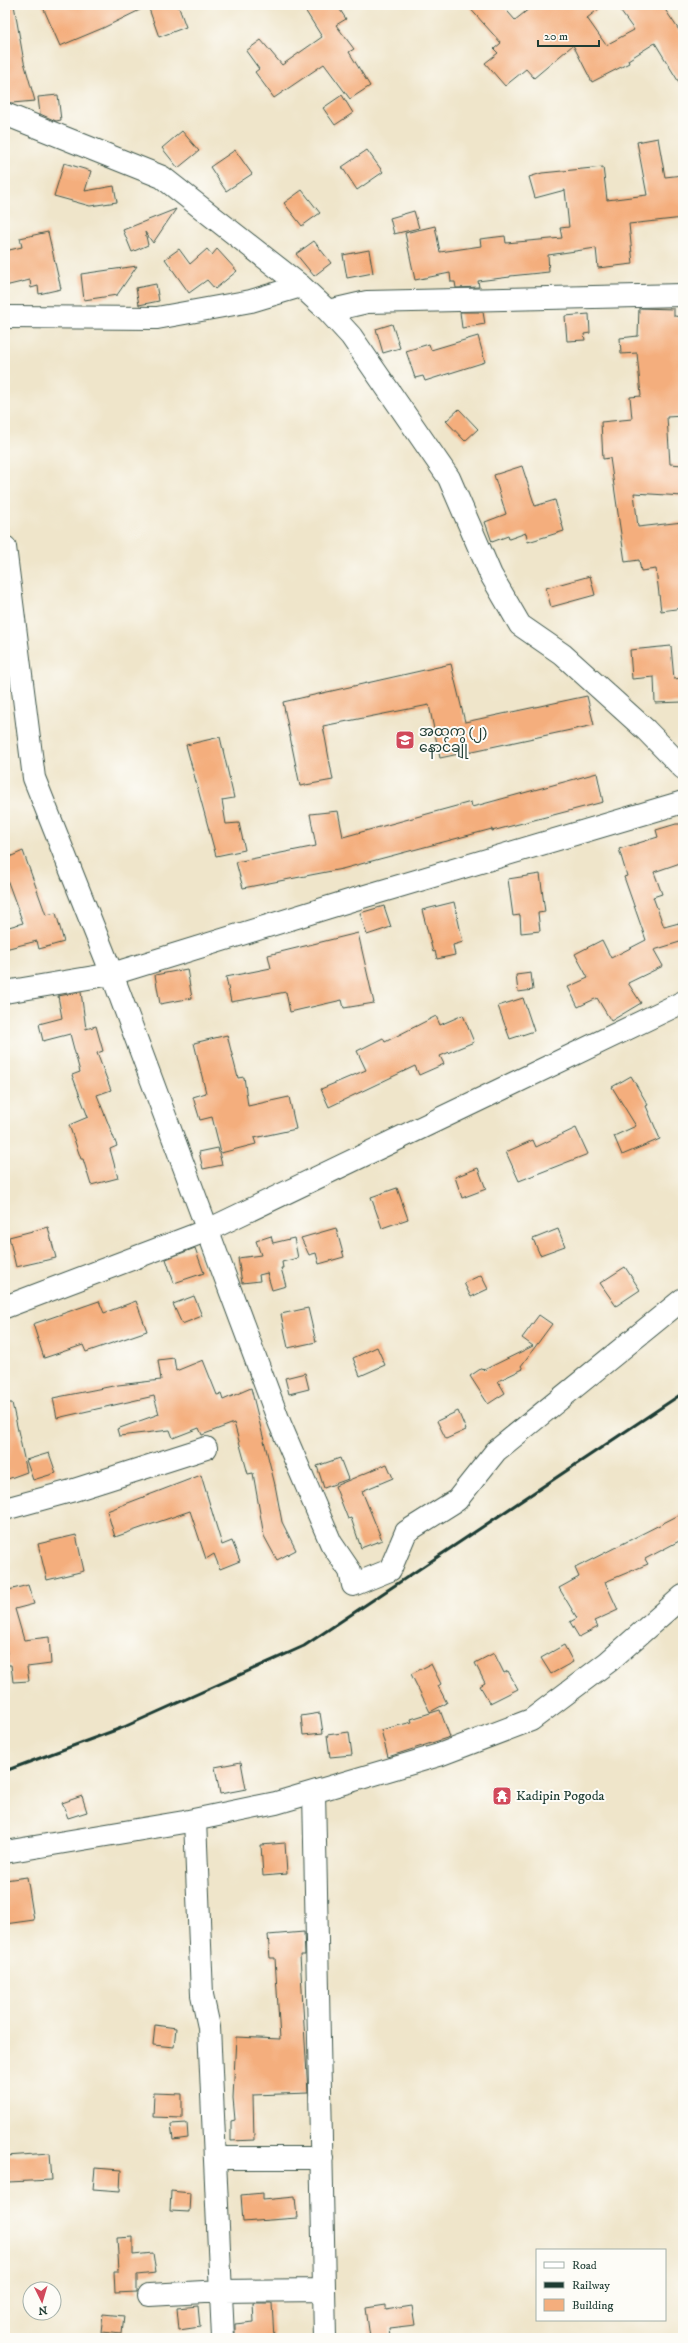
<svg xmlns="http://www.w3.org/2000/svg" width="688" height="2343" viewBox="0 0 688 2343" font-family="'IM FELL DW Pica','Noto Sans Myanmar',serif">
<rect width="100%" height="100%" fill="#fdfcf7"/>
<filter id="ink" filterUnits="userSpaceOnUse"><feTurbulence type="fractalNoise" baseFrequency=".025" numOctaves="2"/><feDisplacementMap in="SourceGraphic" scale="8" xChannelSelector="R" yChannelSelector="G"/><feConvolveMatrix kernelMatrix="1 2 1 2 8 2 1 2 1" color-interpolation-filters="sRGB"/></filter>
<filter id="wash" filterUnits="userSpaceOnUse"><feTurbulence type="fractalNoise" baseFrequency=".012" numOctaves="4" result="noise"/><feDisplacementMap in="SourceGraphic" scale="16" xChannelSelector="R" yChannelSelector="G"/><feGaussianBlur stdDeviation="0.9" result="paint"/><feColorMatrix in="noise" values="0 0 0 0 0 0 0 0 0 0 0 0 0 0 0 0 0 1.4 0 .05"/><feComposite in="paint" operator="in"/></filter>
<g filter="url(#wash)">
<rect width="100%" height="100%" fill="#efe5ca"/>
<g id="blocks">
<path fill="#f4ae7d" d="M 5,5 L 14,5 L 24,62 L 35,101 L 12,103 L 5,102 Z
M 42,5 L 178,5 L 186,27 L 159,37 L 148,6 L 103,28 L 60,46 Z
M 314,5 L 337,5 L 346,19 L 336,25 L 354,49 L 349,52 L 370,86 L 350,99 L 324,64 L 274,98 L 255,72 L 259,69 L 246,51 L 261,40 L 282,65 L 322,37 L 305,10 Z
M 467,5 L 502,5 L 515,20 L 534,5 L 604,5 L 587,18 L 606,45 L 634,30 L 616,5 L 662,5 L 683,36 L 683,89 L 655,43 L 628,60 L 629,63 L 592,82 L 573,45 L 534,78 L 526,69 L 505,86 L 485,63 L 498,53 L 494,49 L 501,43 Z
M 58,95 L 61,120 L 56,121 L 40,114 L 38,97 Z
M 342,95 L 353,113 L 335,125 L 323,108 Z
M 182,131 L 199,151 L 178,168 L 162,148 Z
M 658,138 L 665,177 L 683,175 L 683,218 L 629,224 L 633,264 L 598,268 L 596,248 L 548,255 L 549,272 L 510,276 L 510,277 L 478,281 L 479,287 L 456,288 L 455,282 L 451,282 L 450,273 L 415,280 L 405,233 L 435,226 L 440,252 L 481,246 L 480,239 L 505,236 L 506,243 L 562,238 L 560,228 L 569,227 L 565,190 L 535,198 L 529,177 L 542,173 L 603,167 L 607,200 L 647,195 L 637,142 Z
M 235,150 L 252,174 L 226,191 L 210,167 Z
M 367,150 L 383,172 L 357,190 L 342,167 Z
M 64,163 L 91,171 L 85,191 L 114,186 L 117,202 L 90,206 L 54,196 Z
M 302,190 L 320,213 L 302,226 L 284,203 Z
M 176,209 L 153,243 L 145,232 L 148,245 L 132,252 L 123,230 Z
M 414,211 L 419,228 L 394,234 L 390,218 Z
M 48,232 L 61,289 L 39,294 L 38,286 L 31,288 L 30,280 L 5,286 L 5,251 L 22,247 L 20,238 Z
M 314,241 L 331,263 L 314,276 L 296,254 Z
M 179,249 L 190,264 L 207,249 L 212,255 L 217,249 L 237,271 L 215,289 L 207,280 L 189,293 L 165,259 Z
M 369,250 L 373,273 L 347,278 L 343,255 Z
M 137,266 L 117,295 L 84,300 L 81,274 Z
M 156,284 L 159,301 L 139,305 L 136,288 Z
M 639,308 L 674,309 L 674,316 L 683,317 L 683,416 L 667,417 L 670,464 L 683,465 L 683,496 L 634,493 L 638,527 L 683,522 L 683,608 L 661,611 L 656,569 L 641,571 L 639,560 L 625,562 L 610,458 L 603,459 L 601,422 L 632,419 L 630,397 L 641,396 L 637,353 L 621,354 L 620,338 L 638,336 Z
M 460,312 L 483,312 L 485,324 L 462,328 Z
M 589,314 L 590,333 L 584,334 L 585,340 L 567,341 L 565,316 Z
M 392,324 L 400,348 L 383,353 L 376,329 Z
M 478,336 L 485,362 L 425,381 L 423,376 L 415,378 L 406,351 L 429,344 L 431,350 Z
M 459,409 L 478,429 L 465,441 L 446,421 Z
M 522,466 L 535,506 L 555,500 L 564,531 L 528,542 L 526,533 L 509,539 L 508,536 L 492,542 L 485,522 L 506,514 L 494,475 Z
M 590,576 L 595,595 L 551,607 L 546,588 Z
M 671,646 L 674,679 L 683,678 L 683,702 L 655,703 L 654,677 L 632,679 L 630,650 Z
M 451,664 L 465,722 L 587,696 L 594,725 L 440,758 L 429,705 L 323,726 L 333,780 L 300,786 L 283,702 Z
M 220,737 L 234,798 L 222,800 L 226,824 L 239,823 L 245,850 L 216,856 L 186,745 Z
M 597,773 L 603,802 L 492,831 L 492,829 L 342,869 L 243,888 L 236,862 L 316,846 L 310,814 L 338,811 L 343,837 L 471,802 L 472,807 Z
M 676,824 L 683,824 L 683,862 L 654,872 L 662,894 L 653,897 L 664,927 L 679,923 L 683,941 L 654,950 L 663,966 L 628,983 L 641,1003 L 611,1021 L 597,998 L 578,1007 L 568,987 L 588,978 L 575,954 L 602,940 L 611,958 L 646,940 L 624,877 L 627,876 L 619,849 L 658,837 L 656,830 Z
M 23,851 L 46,915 L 56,913 L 64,942 L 39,949 L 37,941 L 5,949 L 5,928 L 23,923 L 5,874 L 5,859 Z
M 540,874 L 545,912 L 538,913 L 540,931 L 521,933 L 520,915 L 513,916 L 508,879 Z
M 454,902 L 463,942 L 453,945 L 455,955 L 437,959 L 435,951 L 433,952 L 422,910 Z
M 384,906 L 391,927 L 367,935 L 360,913 Z
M 358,933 L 374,1003 L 344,1008 L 342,1000 L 290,1012 L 286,992 L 231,1002 L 226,977 L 271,968 L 268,955 Z
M 187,969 L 192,998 L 160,1004 L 155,975 Z
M 531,973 L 533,990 L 518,992 L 516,975 Z
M 81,992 L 86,1029 L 96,1026 L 103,1051 L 97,1053 L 111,1090 L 97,1095 L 117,1146 L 110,1149 L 118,1178 L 91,1185 L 83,1159 L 81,1159 L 69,1125 L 88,1117 L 72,1075 L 80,1072 L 70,1034 L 43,1041 L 39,1024 L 62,1018 L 58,996 Z
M 523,998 L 534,1031 L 510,1039 L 498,1006 Z
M 463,1015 L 474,1042 L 440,1056 L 444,1064 L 419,1075 L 415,1066 L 329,1107 L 321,1089 L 366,1070 L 357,1051 L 383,1038 L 385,1042 L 436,1016 L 440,1025 Z
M 227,1035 L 238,1078 L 244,1077 L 248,1106 L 289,1097 L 296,1129 L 254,1138 L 256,1144 L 221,1153 L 212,1117 L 200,1120 L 193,1097 L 206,1093 L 194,1043 Z
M 631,1076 L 648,1105 L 646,1106 L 660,1139 L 622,1155 L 614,1136 L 636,1126 L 612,1087 Z
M 576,1128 L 588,1154 L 519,1181 L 506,1152 L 533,1140 L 536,1147 Z
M 218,1148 L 222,1165 L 203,1169 L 199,1152 Z
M 478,1168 L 486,1189 L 462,1198 L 455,1177 Z
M 397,1188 L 408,1219 L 382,1228 L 371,1197 Z
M 48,1227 L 56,1258 L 16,1267 L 9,1237 Z
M 336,1228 L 344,1257 L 319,1264 L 316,1253 L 309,1255 L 301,1238 Z
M 558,1229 L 565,1246 L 540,1255 L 533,1239 Z
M 271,1236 L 273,1243 L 294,1238 L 298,1258 L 282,1262 L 283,1268 L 281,1268 L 286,1286 L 272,1290 L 267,1273 L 259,1275 L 260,1281 L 242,1283 L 238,1258 L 261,1255 L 256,1241 Z
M 195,1248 L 204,1273 L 174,1283 L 166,1259 Z
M 625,1267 L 640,1290 L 616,1306 L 600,1283 Z
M 481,1275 L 488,1289 L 471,1297 L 464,1283 Z
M 194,1296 L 202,1316 L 182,1324 L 173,1304 Z
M 99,1301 L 104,1313 L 136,1301 L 147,1331 L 86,1352 L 83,1345 L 44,1358 L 33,1324 Z
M 308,1308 L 316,1342 L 288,1348 L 281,1314 Z
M 539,1315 L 552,1324 L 521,1366 L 523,1369 L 498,1381 L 505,1393 L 488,1404 L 470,1376 L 482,1368 L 484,1370 L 533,1346 L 522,1338 Z
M 377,1347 L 385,1365 L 360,1376 L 353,1358 Z
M 174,1358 L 176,1371 L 203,1360 L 217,1395 L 221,1394 L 223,1400 L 251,1388 L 275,1485 L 282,1522 L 296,1550 L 277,1560 L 264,1536 L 253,1473 L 248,1474 L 234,1423 L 202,1435 L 199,1428 L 173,1438 L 170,1430 L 119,1436 L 117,1429 L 159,1414 L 154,1396 L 57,1418 L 53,1398 L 118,1385 L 161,1380 L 158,1360 Z
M 305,1373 L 309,1389 L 289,1394 L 285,1378 Z
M 5,1403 L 12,1403 L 27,1472 L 5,1480 Z
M 458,1411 L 466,1430 L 446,1439 L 437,1421 Z
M 49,1453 L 56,1473 L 33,1480 L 26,1460 Z
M 340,1458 L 348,1479 L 324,1488 L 317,1466 Z
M 387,1464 L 393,1478 L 362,1491 L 382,1540 L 361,1548 L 351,1518 L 348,1519 L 335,1486 Z
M 201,1475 L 222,1545 L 232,1541 L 240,1561 L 220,1569 L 214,1554 L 206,1559 L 190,1511 L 115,1537 L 107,1511 Z
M 683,1513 L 683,1539 L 645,1559 L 648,1564 L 605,1582 L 618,1610 L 594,1621 L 598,1627 L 579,1637 L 570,1622 L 577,1618 L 559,1588 L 579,1577 L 575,1568 Z
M 76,1535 L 84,1571 L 47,1580 L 38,1544 Z
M 28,1585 L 34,1604 L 15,1609 L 24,1640 L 49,1637 L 51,1664 L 27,1667 L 29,1681 L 13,1682 L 11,1665 L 8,1665 L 5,1634 L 5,1591 Z
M 564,1645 L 573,1662 L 551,1674 L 541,1658 Z
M 494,1653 L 504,1673 L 508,1671 L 518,1689 L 490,1703 L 480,1686 L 485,1683 L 475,1663 Z
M 431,1664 L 441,1684 L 438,1686 L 447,1703 L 430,1712 L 411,1674 Z
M 440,1710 L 450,1737 L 388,1757 L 381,1730 L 412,1722 L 411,1719 Z
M 320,1713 L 323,1733 L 303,1735 L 301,1716 Z
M 349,1732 L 352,1755 L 330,1757 L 327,1735 Z
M 241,1762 L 246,1789 L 220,1794 L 215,1767 Z
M 82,1796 L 87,1812 L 68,1818 L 62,1803 Z
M 285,1843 L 287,1874 L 263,1876 L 261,1845 Z
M 27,1877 L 34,1920 L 5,1924 L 5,1880 Z
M 304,1932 L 305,1955 L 300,1955 L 308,2093 L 253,2095 L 254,2140 L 231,2141 L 231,2121 L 235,2120 L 233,2098 L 236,2037 L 280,2039 L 275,1958 L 270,1958 L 268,1935 Z
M 155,2025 L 176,2028 L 174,2047 L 153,2045 Z
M 154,2093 L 182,2094 L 182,2118 L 153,2117 Z
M 187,2123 L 188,2138 L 173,2140 L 171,2124 Z
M 50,2153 L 52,2180 L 8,2182 L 6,2156 Z
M 95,2168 L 121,2170 L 120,2191 L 93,2189 Z
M 171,2191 L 190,2193 L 189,2212 L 170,2211 Z
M 263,2193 L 263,2200 L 295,2197 L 297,2218 L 243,2222 L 241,2195 Z
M 133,2237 L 133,2255 L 153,2253 L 156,2273 L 137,2275 L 137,2292 L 115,2293 L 114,2271 L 119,2271 L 117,2238 Z
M 253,2303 L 272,2303 L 274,2338 L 235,2338 L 235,2324 L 254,2322 Z
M 386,2305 L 386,2310 L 412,2306 L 415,2325 L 389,2328 L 390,2338 L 370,2338 L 366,2308 Z
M 198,2306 L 200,2327 L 179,2330 L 177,2308 Z
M 103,2314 L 124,2316 L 122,2334 L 101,2332 Z"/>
</g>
</g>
<g filter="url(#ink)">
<use href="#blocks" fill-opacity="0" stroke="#3e564a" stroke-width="1"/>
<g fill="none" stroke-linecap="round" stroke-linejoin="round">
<defs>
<path id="minor" d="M 5,114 L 162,177 L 301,286 L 328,311 L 351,336 L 449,478 L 491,575 L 520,625 L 562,654 L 646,730 L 683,768
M 328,311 L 367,302 L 683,295
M 5,317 L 157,318 L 251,301 L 301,286
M 5,547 L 34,778 L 112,974 L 280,1424 L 331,1543 L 350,1571 L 353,1585 L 390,1570 L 406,1532 L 457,1500 L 496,1451 L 683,1299
M 5,992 L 112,974 L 352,900 L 683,802
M 5,1307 L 208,1230 L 683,1002
M 5,1509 L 71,1491 L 206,1448
M 314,1792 L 325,2338
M 195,1820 L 202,1995 L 209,2027 L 223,2338
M 5,1852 L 184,1822 L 276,1803 L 439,1755 L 531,1720 L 608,1662 L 683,1596
M 215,2158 L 322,2158
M 149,2295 L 222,2291 L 324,2290"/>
</defs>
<use href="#minor" stroke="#3e564a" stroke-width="24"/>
<use href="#minor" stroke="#fff" stroke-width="22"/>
<path stroke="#1f3d34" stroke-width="3" d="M 5,1771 L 124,1727 L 304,1646 L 683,1393"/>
</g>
</g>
<defs>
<symbol id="school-square" viewBox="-11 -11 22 22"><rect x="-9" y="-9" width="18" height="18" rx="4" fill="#d1495b" stroke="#fdfcf7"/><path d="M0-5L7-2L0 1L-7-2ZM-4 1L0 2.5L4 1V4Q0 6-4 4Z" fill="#fff"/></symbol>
<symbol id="temple-square" viewBox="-11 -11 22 22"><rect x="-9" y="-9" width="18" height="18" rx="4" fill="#d1495b" stroke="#fdfcf7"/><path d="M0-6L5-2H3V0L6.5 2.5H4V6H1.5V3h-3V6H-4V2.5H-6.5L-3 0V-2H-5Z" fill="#fff"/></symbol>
</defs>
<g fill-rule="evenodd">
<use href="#school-square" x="394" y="729" width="22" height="22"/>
<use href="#temple-square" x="491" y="1785" width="22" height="22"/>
</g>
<g text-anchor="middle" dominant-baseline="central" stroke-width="4" stroke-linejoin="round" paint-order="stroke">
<g font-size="14" fill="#1f3d34" stroke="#fdfcf7" text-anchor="start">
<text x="419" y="732">အထက (၂)<tspan x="419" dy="16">နောင်ချို</tspan></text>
<text x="516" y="1796">Kadipin Pogoda</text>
</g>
</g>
<rect width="688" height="2343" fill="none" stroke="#fdfcf7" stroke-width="20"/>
<rect x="536" y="2249" width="130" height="72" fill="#fdfcf7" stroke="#a4b0a9"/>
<rect x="544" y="2262" width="20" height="6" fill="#ffffff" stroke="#a4b0a9"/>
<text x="572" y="2269" font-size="12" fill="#1f3d34">Road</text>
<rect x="544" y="2282" width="20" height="6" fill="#1f3d34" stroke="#a4b0a9"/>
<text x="572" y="2289" font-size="12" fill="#1f3d34">Railway</text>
<rect x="544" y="2299" width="20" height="12" fill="#f4ae7d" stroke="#a4b0a9"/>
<text x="572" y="2309" font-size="12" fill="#1f3d34">Building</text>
<g transform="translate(42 2301) rotate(175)"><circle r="19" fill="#fdfcf7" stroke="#a4b0a9"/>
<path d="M0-3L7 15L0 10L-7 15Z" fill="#d1495b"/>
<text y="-6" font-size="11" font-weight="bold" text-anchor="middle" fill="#1f3d34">N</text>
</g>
<path d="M538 40v6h61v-6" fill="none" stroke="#1f3d34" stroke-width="2"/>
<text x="544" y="40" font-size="12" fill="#1f3d34" stroke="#fdfcf7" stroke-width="3" paint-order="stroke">20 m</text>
</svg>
